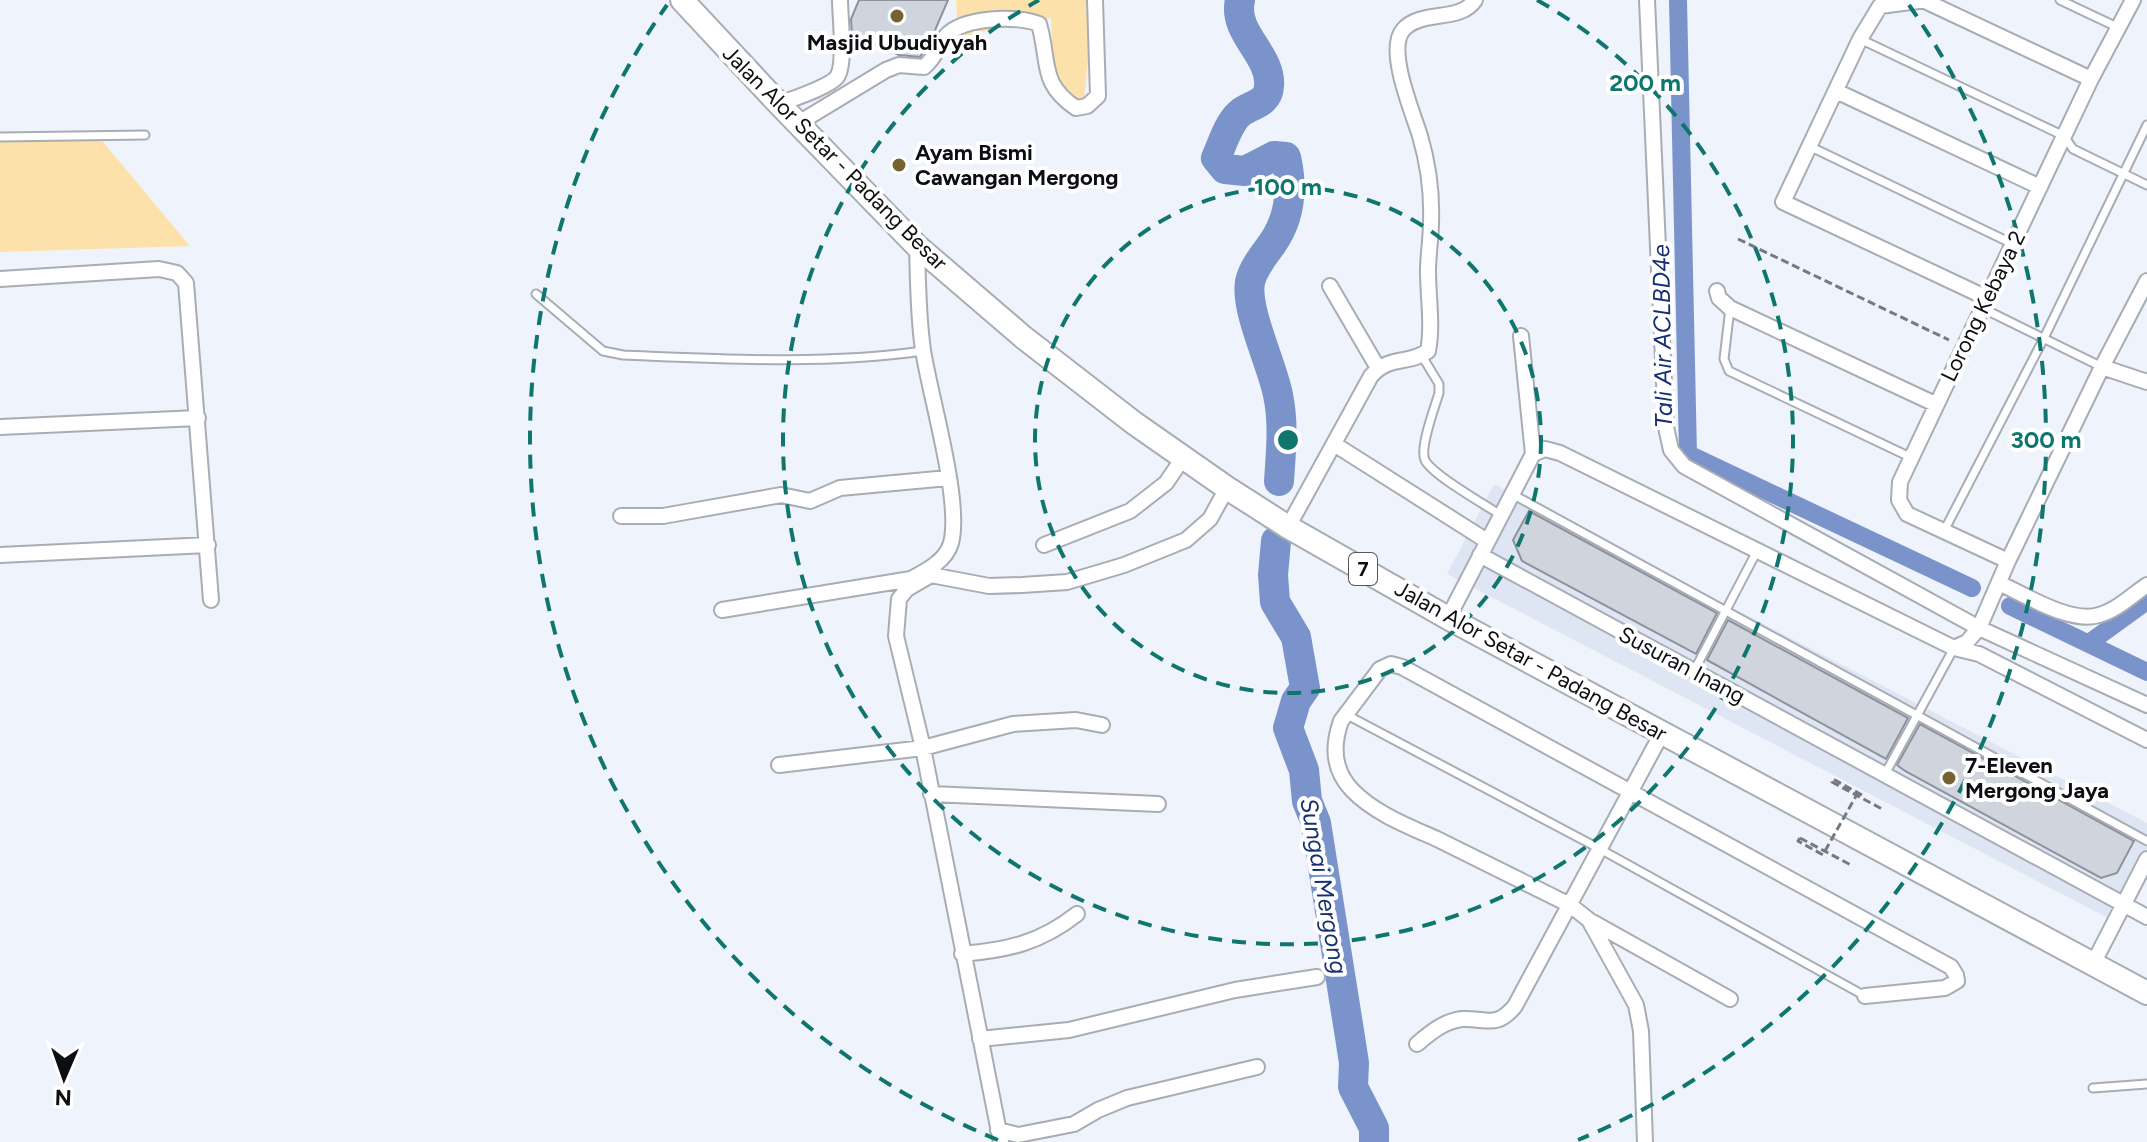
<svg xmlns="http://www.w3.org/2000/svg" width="2147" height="1142" viewBox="0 0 2147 1142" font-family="Figtree,sans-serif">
<rect width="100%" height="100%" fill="#eff3fc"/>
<path fill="#dee6f4" d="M 1494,484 L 2147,823 L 2147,848 L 2110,919 L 1447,574 Z"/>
<path fill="#fce2aa" d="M 956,0 L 1086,0 L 1089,53 L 1084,99 L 1071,102 L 1053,87 L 1051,18 L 996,28 L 958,39 Z
M 100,138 L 190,246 L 0,252 L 0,141 Z"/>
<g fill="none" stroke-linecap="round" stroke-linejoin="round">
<path stroke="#7a94cb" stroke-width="18" d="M 1678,0 L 1688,454 L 1972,588
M 2010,606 L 2147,672
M 2089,643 L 2147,601"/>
<path stroke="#7a94cb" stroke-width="30" d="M 1240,0 C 1232,33 1272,55 1269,86 C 1268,105 1250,104 1239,114 C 1228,124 1222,145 1216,158 L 1225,169 L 1245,171 L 1274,156 L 1286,157 C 1293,188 1291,217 1272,244 C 1264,255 1253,268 1250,282 C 1245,310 1272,364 1278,395 C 1284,423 1281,452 1279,481
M 1276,541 L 1273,575 L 1275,602 L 1296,637 L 1305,688 L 1296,701 L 1288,728 L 1304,770 L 1307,801 L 1316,823 L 1350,1037 L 1354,1063 L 1353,1087 L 1374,1128 L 1374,1142"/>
</g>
<path fill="#d0d4dd" stroke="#8e929a" stroke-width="2" d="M 859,0 L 948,0 L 930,42 L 920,57 L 899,55 L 852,35 L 851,19 Z
M 1529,511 L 1717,613 L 1696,654 L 1522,561 L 1513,540 Z
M 1728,620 L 1908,718 L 1886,759 L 1707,660 Z
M 1920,724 L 2134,841 L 2117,873 L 2101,878 L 1905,771 L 1897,765 Z"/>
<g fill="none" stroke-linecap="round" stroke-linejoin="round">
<defs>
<path id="lane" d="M 2060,0 L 2119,28
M 1860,39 L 2064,136 L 2073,149 L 2147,185
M 0,137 L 145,135
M 1809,146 L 2013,244
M 536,294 L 603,351 L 623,355 C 724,359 823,365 923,351
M 1730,308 L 1724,359 L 1729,371 L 1910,457
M 1982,308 L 2102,367
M 1422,356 L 1439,384 L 1439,393 C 1435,407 1419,448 1425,460 C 1431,474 1485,505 1501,515
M 1512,494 L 2147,841
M 1944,531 L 2044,338 L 2147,125
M 1694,671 L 1757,551
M 1347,715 L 1600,849 L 1865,996
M 1885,774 L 1954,648
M 2093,1088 L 2147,1084"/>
<path id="street" d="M 1647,0 L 1666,427 L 1671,450 L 1684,466 L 1979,628 L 2147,705
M 1926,0 L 1880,6 L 1860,39 L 1783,202 L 1987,298
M 1925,1 L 2091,79
M 1836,91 L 2040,187
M 779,104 C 792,99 829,87 837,77 C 846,64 840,17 840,0
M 797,124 L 886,70 L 899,65 L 924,67 C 935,58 938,46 946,36 C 963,17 1018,15 1039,24 C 1050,62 1039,83 1076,108 L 1087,106 L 1098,96 L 1095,0
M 0,279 L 159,269 L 177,273 L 186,283 L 211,600
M 1330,286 L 1378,368
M 1717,291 L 1719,298 L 1730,308 L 1935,404
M 1521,336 L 1533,454
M 2102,367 L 2147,382
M 0,427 L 198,418
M 1334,444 L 1487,541
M 621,516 L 663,516 L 781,495 L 810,501 L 840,488 L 948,478
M 1288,527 L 1371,376 C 1389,355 1409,365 1428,351 C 1433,325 1428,298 1428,271 C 1428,255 1431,238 1431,222 C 1432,194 1428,163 1420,136 C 1413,113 1386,50 1403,30 C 1421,9 1460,23 1475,0
M 1044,545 L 1130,511 L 1166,483 L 1183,458
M 0,555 L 208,545
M 1480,555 L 2147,917
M 2008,561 L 1907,514 L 1899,500 L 1900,482 L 2091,79 L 2133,0
M 1999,583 C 2025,595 2071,624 2099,615 C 2117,610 2132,595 2147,585
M 722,610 L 911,579 C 926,571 946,561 951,543 C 962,502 930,396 923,350 C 918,316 918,281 917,246
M 1448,618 L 1533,454 L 1545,449 L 1560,453 L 1954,648 L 1979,654 L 2147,740
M 1954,648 L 1967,642 L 1979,628 L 2008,561 L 2102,367 L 2147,281
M 779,765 L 923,748 L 1013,724 L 1076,720 L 1102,725
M 931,794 L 1158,804
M 1589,920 L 1636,1005 L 1641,1031 L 1645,1142
M 962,954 C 1008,950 1040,943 1077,914
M 2093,964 L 2147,859
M 1730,999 L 1589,920 L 1570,905 C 1525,883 1481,861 1437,839 C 1408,826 1374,813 1352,790 C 1333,770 1332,746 1341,721 L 1380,669 L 1391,664 L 1402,667 L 1951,967 L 1956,975 L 1957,981 L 1945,988 L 1865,996
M 980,1039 L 1069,1030 L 1235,990 L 1317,977
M 1417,1044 C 1430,1033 1444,1021 1462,1019 C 1487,1018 1496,1029 1515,1006 L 1662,733
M 998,1130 L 1018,1135 L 1074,1124 L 1098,1110 L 1127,1098 L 1257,1067
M 1001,1142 L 923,748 L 896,636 L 899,599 L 907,589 L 931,575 L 989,586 L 1022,585 L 1067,582 L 1124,565 L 1186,540 L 1210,519 L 1227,488"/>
<path id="primary" d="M 682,0 L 779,104 L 917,246 L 1023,337 L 1134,423 L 1227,488 L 1288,527 L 1448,618 L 2147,993"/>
</defs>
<use href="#lane" stroke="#a8adb5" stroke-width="11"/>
<use href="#street" stroke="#a8adb5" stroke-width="18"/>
<use href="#primary" stroke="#a8adb5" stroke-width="26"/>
<path stroke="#76797f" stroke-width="3" stroke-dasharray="8 4" stroke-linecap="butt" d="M 1738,239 L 1949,340
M 1862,795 L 1833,779 L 1832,782 L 1882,809
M 1800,838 L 1851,865
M 1800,838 L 1798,841 L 1825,856"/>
<use href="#lane" stroke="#fff" stroke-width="7"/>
<use href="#street" stroke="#fff" stroke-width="14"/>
<use href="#primary" stroke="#fff" stroke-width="22"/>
<path stroke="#76797f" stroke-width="3" stroke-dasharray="8 4" stroke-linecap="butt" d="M 1825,851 L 1856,796"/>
</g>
<g fill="none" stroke="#0f766e" stroke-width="4" stroke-dasharray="14 10">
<circle cx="1288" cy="440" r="253"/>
<path d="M1537 0A505 505 0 1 1 1039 0"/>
<path d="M998 1140A758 758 0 0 1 667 5M1909 5A758 758 0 0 1 1578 1140"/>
</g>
<g fill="#766130" stroke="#fff" stroke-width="3">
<circle cx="897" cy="16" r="8"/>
<circle cx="899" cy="165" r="8"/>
<circle cx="1949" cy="778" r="8"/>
</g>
<g text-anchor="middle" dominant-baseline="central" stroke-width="8" stroke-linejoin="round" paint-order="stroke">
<rect fill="#fff" stroke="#555658" stroke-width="2" x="1349" y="553" width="28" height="32" rx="6"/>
<g font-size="20" font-weight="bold" fill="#0c0e11">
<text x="1363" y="569">7</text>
</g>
<g font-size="22" font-weight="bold" fill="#0c0e11" stroke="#fff" text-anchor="start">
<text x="897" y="42" text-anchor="middle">Masjid Ubudiyyah</text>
<text x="915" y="152">Ayam Bismi<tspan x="915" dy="25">Cawangan Mergong</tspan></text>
<text x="1965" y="765">7-Eleven<tspan x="1965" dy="25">Mergong Jaya</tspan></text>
</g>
<g font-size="22" fill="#0c0e11" stroke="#fff">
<text transform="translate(835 158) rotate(45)">Jalan Alor Setar - Padang Besar</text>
<text transform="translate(1983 306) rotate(-64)">Lorong Kebaya 2</text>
<text transform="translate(1531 661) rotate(29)">Jalan Alor Setar - Padang Besar</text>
<text transform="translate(1682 665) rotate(28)">Susuran Inang</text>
</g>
<g font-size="24" font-style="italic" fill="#152f70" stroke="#fff">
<text transform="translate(1662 336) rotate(-91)">Tali Air ACLBD4e</text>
<text transform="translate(1324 886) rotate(80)">Sungai Mergong</text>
</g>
</g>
<circle cx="1288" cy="440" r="12" fill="#0f766e" stroke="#fff" stroke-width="4"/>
<g font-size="24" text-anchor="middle" font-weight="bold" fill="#0f766e" stroke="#fff" stroke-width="8" stroke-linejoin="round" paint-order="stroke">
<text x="1645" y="91">200 m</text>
<text x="1288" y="195">100 m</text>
<text x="2046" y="448">300 m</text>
</g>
<g transform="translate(64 1078) rotate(182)" stroke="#ffffff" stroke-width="6" paint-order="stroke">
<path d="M0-6L14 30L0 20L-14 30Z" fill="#0c0e11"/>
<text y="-12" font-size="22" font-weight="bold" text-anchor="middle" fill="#0c0e11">N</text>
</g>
</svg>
